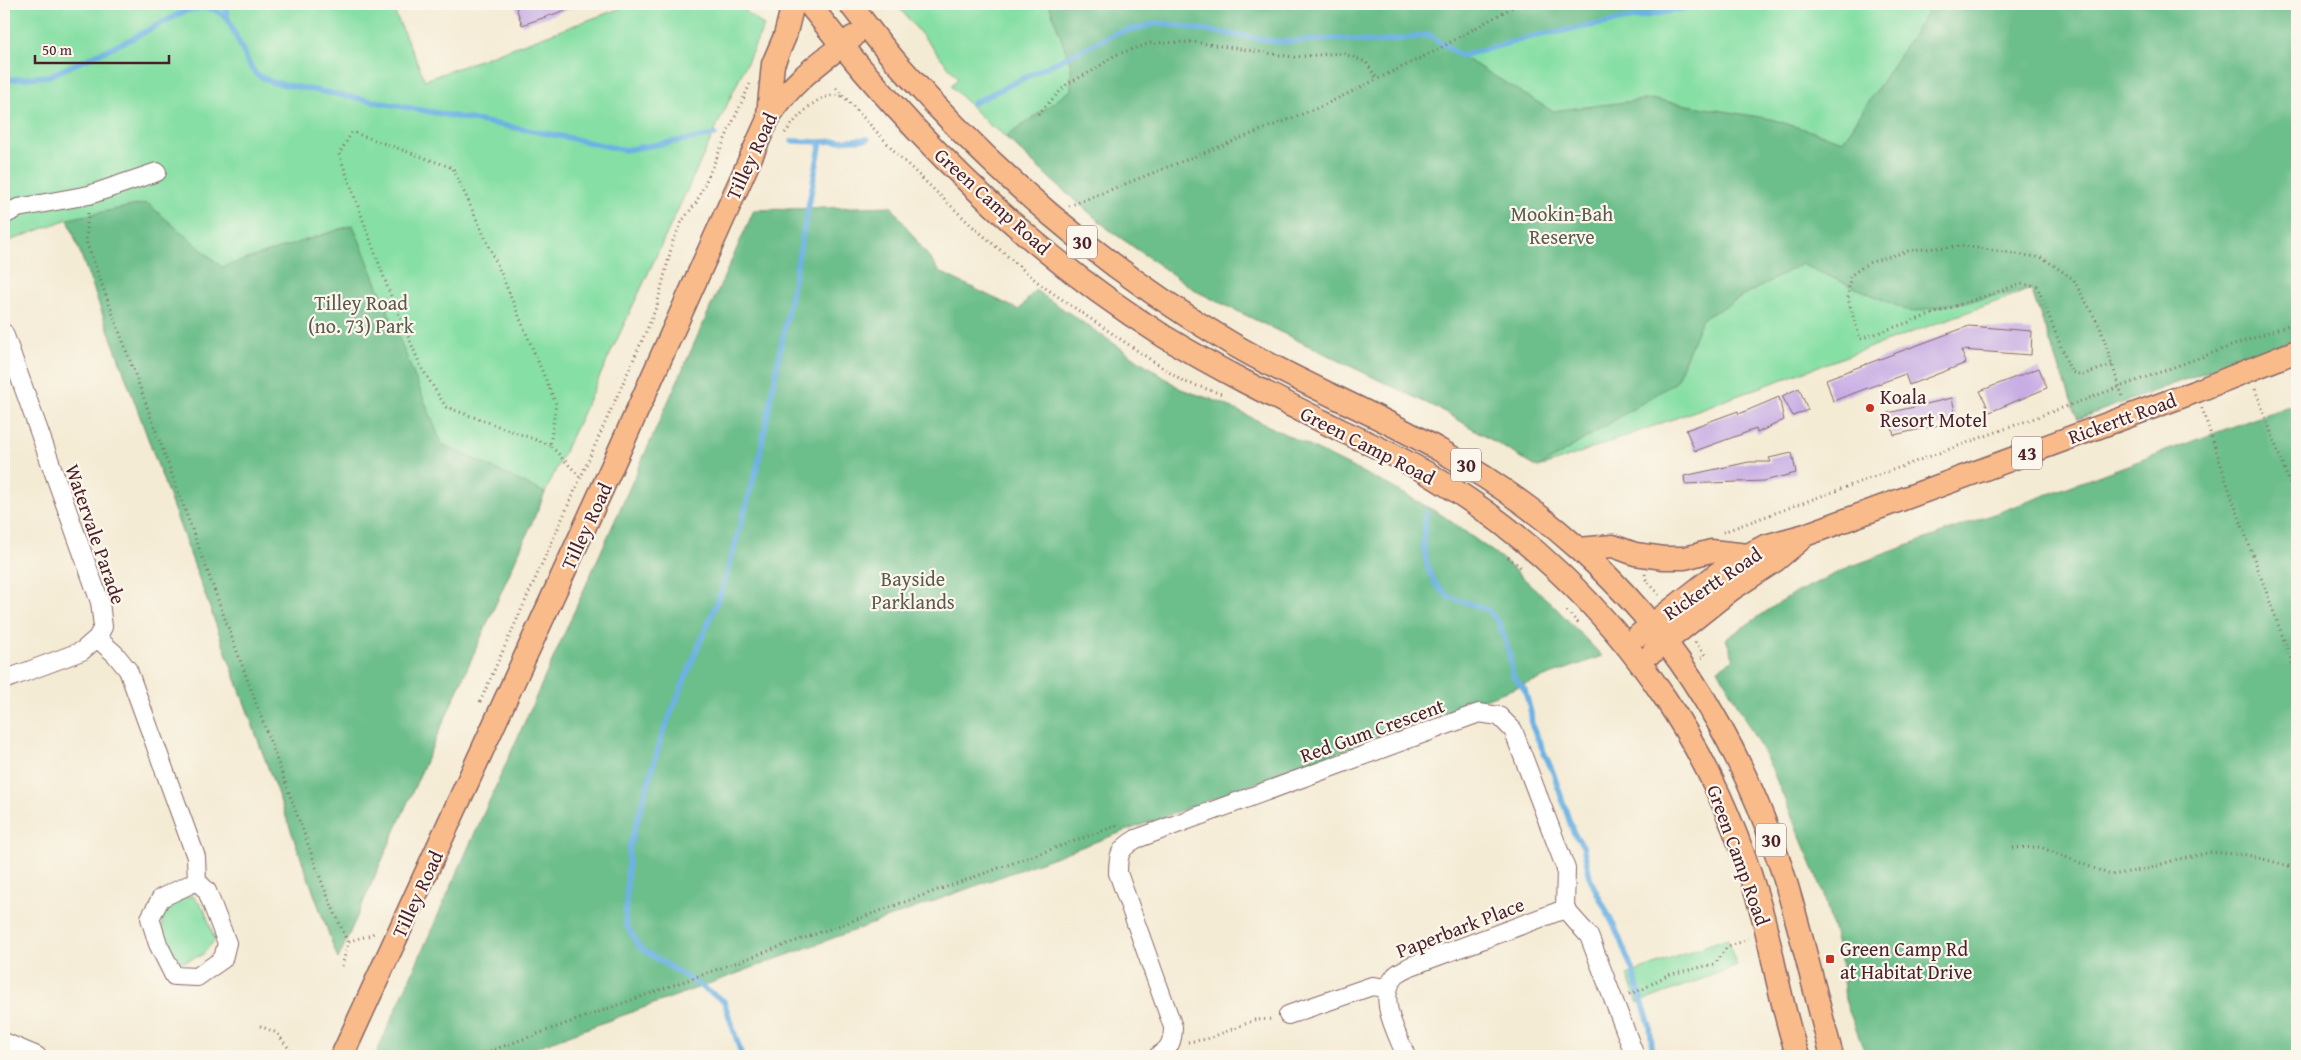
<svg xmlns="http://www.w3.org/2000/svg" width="2301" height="1060" viewBox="0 0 2301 1060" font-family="'Gentium Book Plus',serif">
<rect width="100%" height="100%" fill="#fbf7ec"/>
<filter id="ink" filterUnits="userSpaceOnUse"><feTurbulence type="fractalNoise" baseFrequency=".02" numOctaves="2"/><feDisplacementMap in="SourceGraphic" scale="10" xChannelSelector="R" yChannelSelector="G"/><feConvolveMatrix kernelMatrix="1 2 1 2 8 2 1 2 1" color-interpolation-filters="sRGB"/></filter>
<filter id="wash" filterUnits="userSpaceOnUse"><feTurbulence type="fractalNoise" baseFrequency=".0096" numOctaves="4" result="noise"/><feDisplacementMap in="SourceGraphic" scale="20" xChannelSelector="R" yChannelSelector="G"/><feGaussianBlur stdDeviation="1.12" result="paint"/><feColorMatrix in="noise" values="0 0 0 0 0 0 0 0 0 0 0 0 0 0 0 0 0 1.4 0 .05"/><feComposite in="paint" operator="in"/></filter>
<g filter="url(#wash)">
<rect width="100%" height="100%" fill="#f4ebd4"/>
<path fill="#86dfa4" stroke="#687f68" d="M 4,4 L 391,4 L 425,80 L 632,4 L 737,4 L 764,26 L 545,493 L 338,959 L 68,219 L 4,243 Z
M 896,4 L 2297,4 L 2297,338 L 2078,419 L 2031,289 L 1538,468 L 1447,413 L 1196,291 L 1111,231 L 1056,184 L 999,131 L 989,125 L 951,86 L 958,78 Z
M 192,895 L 204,909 L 215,940 L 202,955 L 183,962 C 163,947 160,929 163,906 Z
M 1727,938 L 1737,966 L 1638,1003 L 1627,975 Z"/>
<path fill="#6cbe8a" stroke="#5b6e5a" d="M 1049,4 L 1710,4 L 1534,36 L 1461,56 L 1552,111 L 1651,99 L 1771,119 L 1843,141 L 1933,4 L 2297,4 L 2297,338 L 2078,419 L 2031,289 L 1911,312 L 1801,264 L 1702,319 L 1676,382 L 1538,468 L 1447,413 L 1196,291 L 1111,231 L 1056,184 L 1006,137 L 1071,90 L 1071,66 Z
M 147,203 L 222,267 L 353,225 L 442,444 L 545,493 L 338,959 L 68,219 Z
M 891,206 L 940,272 L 1019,310 L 1035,290 L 1181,389 L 1222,403 L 1390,486 L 1442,515 L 1500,557 L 1554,606 L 1602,656 L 512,1056 L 375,1056 L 754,210 Z
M 2297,403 L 2297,1056 L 1866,1056 L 1845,1000 L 1841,960 L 1823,892 L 1771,767 L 1718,669 L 1734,659 L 1726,639 L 1789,596 L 1849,567 Z"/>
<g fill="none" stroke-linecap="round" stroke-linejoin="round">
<path stroke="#6db2e4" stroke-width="5.5" d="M 225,4 L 228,19
M 4,80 L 49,76 L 133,38 L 185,11 L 199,8 L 214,9 L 228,19 L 249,64 L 256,74 L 271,82 L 565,137 L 624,150 L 715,135
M 973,103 L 1116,33 L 1159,23 L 1280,42 L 1338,39 L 1377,42 L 1429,35 L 1461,56 L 1534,36 L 1710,4
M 792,141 L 821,142 L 868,139
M 1426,513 L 1423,544 L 1428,569 L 1436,585 L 1449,597 L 1486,609 L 1499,622 L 1509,652 L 1513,676 L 1525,690 L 1531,713 L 1532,726 L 1553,772 L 1573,832 L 1583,846 L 1591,881 L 1616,930 L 1632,969 L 1650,1026 L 1652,1047 L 1656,1056
M 742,1056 L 724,1001 L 640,948 L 625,923 L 629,849 L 662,735 L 723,587 L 758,464 L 821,142"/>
</g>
<g id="blocks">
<path fill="#c7ade4" d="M 515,4 L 577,4 L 578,6 L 522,25 Z
M 1969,326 L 2032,331 L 2031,355 L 1961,350 L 1966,363 L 1909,385 L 1905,374 L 1833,401 L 1826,379 Z
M 2039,368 L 2047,388 L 1990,412 L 1980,391 Z
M 1799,388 L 1808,410 L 1793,416 L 1782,396 Z
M 1779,397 L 1784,420 L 1757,433 L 1756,429 L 1695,451 L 1686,430 L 1738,411 L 1739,414 Z
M 1952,398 L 1957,421 L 1894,435 L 1888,413 Z
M 1792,453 L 1796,473 L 1764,481 L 1685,484 L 1684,476 L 1749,462 L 1771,462 L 1769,458 Z"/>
</g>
</g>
<g filter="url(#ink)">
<use href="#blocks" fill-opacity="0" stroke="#866666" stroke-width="1"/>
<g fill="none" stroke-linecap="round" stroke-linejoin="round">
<defs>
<path id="minor" d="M 4,215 L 18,208 L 89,195 L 157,172
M 4,333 L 100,602 L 103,627 L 97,638 L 115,654 L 128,670 L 196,857 L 197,881 L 207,891 L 227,943 L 223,959 L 197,977 L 174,976 L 158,944 L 150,918 L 161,898 L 197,881
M 4,680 L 82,651 L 97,638
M 1288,1015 L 1372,986 L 1387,988
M 4,1042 L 37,1056
M 1158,1056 C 1170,1049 1173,1040 1173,1027 L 1118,873 C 1118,855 1119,849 1136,839 L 1479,713 L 1499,716 L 1513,730 L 1566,869 L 1565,909 L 1589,936 L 1635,1056
M 1406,1056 C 1397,1033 1376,998 1395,976 C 1398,972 1406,969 1411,966 L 1565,909"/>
<path id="major" d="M 809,4 C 909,133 1026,250 1165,337 C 1221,371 1280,400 1338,429 C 1370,444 1402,458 1432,476 C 1525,532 1605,608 1665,698 C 1710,765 1742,840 1763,917 C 1775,964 1782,1011 1798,1056
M 850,4 C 865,23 880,44 897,63 C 996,175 1100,265 1229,342 C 1298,383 1374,412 1443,452 C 1541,507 1629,584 1691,678 C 1730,737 1759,801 1781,867 C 1801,929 1815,994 1832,1056
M 768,115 L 773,64 L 785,36 L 793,4
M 1579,549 L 1613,546 L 1635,554 L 1664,558 L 1685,558 L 1711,551 L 1748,555
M 1639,635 L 1717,574 L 1748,555 L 1765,546 L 1805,535 L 2197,391 L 2297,351
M 1653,652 L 1732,589 L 1776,560 L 1800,540
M 342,1056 L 602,489 L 768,119 C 788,84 822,61 853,37"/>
</defs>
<use href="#minor" stroke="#866666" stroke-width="20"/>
<use href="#major" stroke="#866666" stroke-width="25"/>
<path stroke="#866666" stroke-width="3" stroke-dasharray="1 4" stroke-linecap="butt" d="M 836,88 L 902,159 L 971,225 L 1041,285 L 1182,381 L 1222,394
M 1038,114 L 1067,84 L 1094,70 L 1115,55 L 1151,43 L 1194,42 L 1294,57 L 1342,53 L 1366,62 L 1377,79
M 785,133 C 795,120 810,102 826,97 C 830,95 837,96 842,96
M 1069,206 L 1320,107 L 1433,52 L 1518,4
M 88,213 L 86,241 L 324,888 L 348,943
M 2112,365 L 2082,375 L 2071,372 L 2037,286 L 2020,284 L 1860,339 L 1848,299 L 1850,276 L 1868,263 L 1911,250 L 1964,246 L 2043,258 L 2073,279 L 2100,327 L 2123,398
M 2255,389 L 2297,503
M 2202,408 L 2232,498 L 2297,676
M 550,445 L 446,407 L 421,367 L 389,291 L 339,154 L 352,132 L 453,168 L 494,257 L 556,404 L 550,445 L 582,479
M 1723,532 L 2297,322
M 1508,557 L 1523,569
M 1645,574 L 1646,579 L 1659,595
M 1567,611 L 1578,623
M 1695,642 L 1705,655 L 1701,658
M 480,702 L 649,325 L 657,305 L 673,241 L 682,221 L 696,203 L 750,84
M 2013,848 L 2040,847 L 2111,875 L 2148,869 L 2174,860 L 2211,852 L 2248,855 L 2297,868
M 342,966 L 348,943 C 357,936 368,939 376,931
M 1629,994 L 1643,989 L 1667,975 L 1715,964 L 1726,948 L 1748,939
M 260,1026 L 277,1033 L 290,1050 L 301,1056
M 1188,1042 L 1207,1039 L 1255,1020 L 1273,1019
M 476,1056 L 1116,826 L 1118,830"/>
<use href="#minor" stroke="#fff" stroke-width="18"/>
<use href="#major" stroke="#fabb8b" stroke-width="22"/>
</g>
</g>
<g fill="#c8321e" stroke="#fbf7ec" stroke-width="2">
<circle cx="1870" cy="408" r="5"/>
<rect x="1825" y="954" width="10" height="10" rx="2.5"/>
</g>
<g text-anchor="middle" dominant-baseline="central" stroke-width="4.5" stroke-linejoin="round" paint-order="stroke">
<g fill="#fbf7ec" stroke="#7f6065" stroke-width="1">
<rect x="1067" y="225.5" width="30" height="33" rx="4"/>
<rect x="2012" y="436.5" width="30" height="33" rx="4"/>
<rect x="1451" y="448.5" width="30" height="33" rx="4"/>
<rect x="1756" y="823.5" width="30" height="33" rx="4"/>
</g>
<g font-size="19" font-weight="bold" fill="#4a1f2b">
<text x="1082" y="242">30</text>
<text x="2027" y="453">43</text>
<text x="1466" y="465">30</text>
<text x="1771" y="840">30</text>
</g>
<g font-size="20" fill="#4a1f2b" stroke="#fbf7ec">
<text transform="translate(751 156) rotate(-65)">Tilley Road</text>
<text transform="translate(993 201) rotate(42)">Green Camp Road</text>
<text transform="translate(2122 418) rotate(-20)">Rickertt Road</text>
<text transform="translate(1368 445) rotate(27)">Green Camp Road</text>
<text transform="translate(586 526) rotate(-65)">Tilley Road</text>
<text transform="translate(96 534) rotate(71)">Watervale Parade</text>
<text transform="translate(1712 583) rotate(-34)">Rickertt Road</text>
<text transform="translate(1372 730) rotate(-20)">Red Gum Crescent</text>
<text transform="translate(1739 855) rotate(70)">Green Camp Road</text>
<text transform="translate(417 894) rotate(-65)">Tilley Road</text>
<text transform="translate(1460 927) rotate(-21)">Paperbark Place</text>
</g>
<g font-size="20" fill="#5c594f" stroke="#fbf7ec">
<text x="1562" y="213">Mookin-Bah<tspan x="1562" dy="23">Reserve</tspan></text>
<text x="361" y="302">Tilley Road<tspan x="361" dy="23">(no. 73) Park</tspan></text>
<text x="913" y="578">Bayside<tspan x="913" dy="23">Parklands</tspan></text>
</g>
<g font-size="20" fill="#4a1f2b" stroke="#fbf7ec" text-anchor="start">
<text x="1880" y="396">Koala<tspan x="1880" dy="23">Resort Motel</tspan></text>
<text x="1840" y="948">Green Camp Rd<tspan x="1840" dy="23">at Habitat Drive</tspan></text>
</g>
</g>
<rect width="2301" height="1060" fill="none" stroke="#fbf7ec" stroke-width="20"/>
<path d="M35 55v8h134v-8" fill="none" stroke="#4a1f2b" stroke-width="2.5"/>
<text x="42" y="55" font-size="15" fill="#4a1f2b" stroke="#fbf7ec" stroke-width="4" paint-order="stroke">50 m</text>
</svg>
